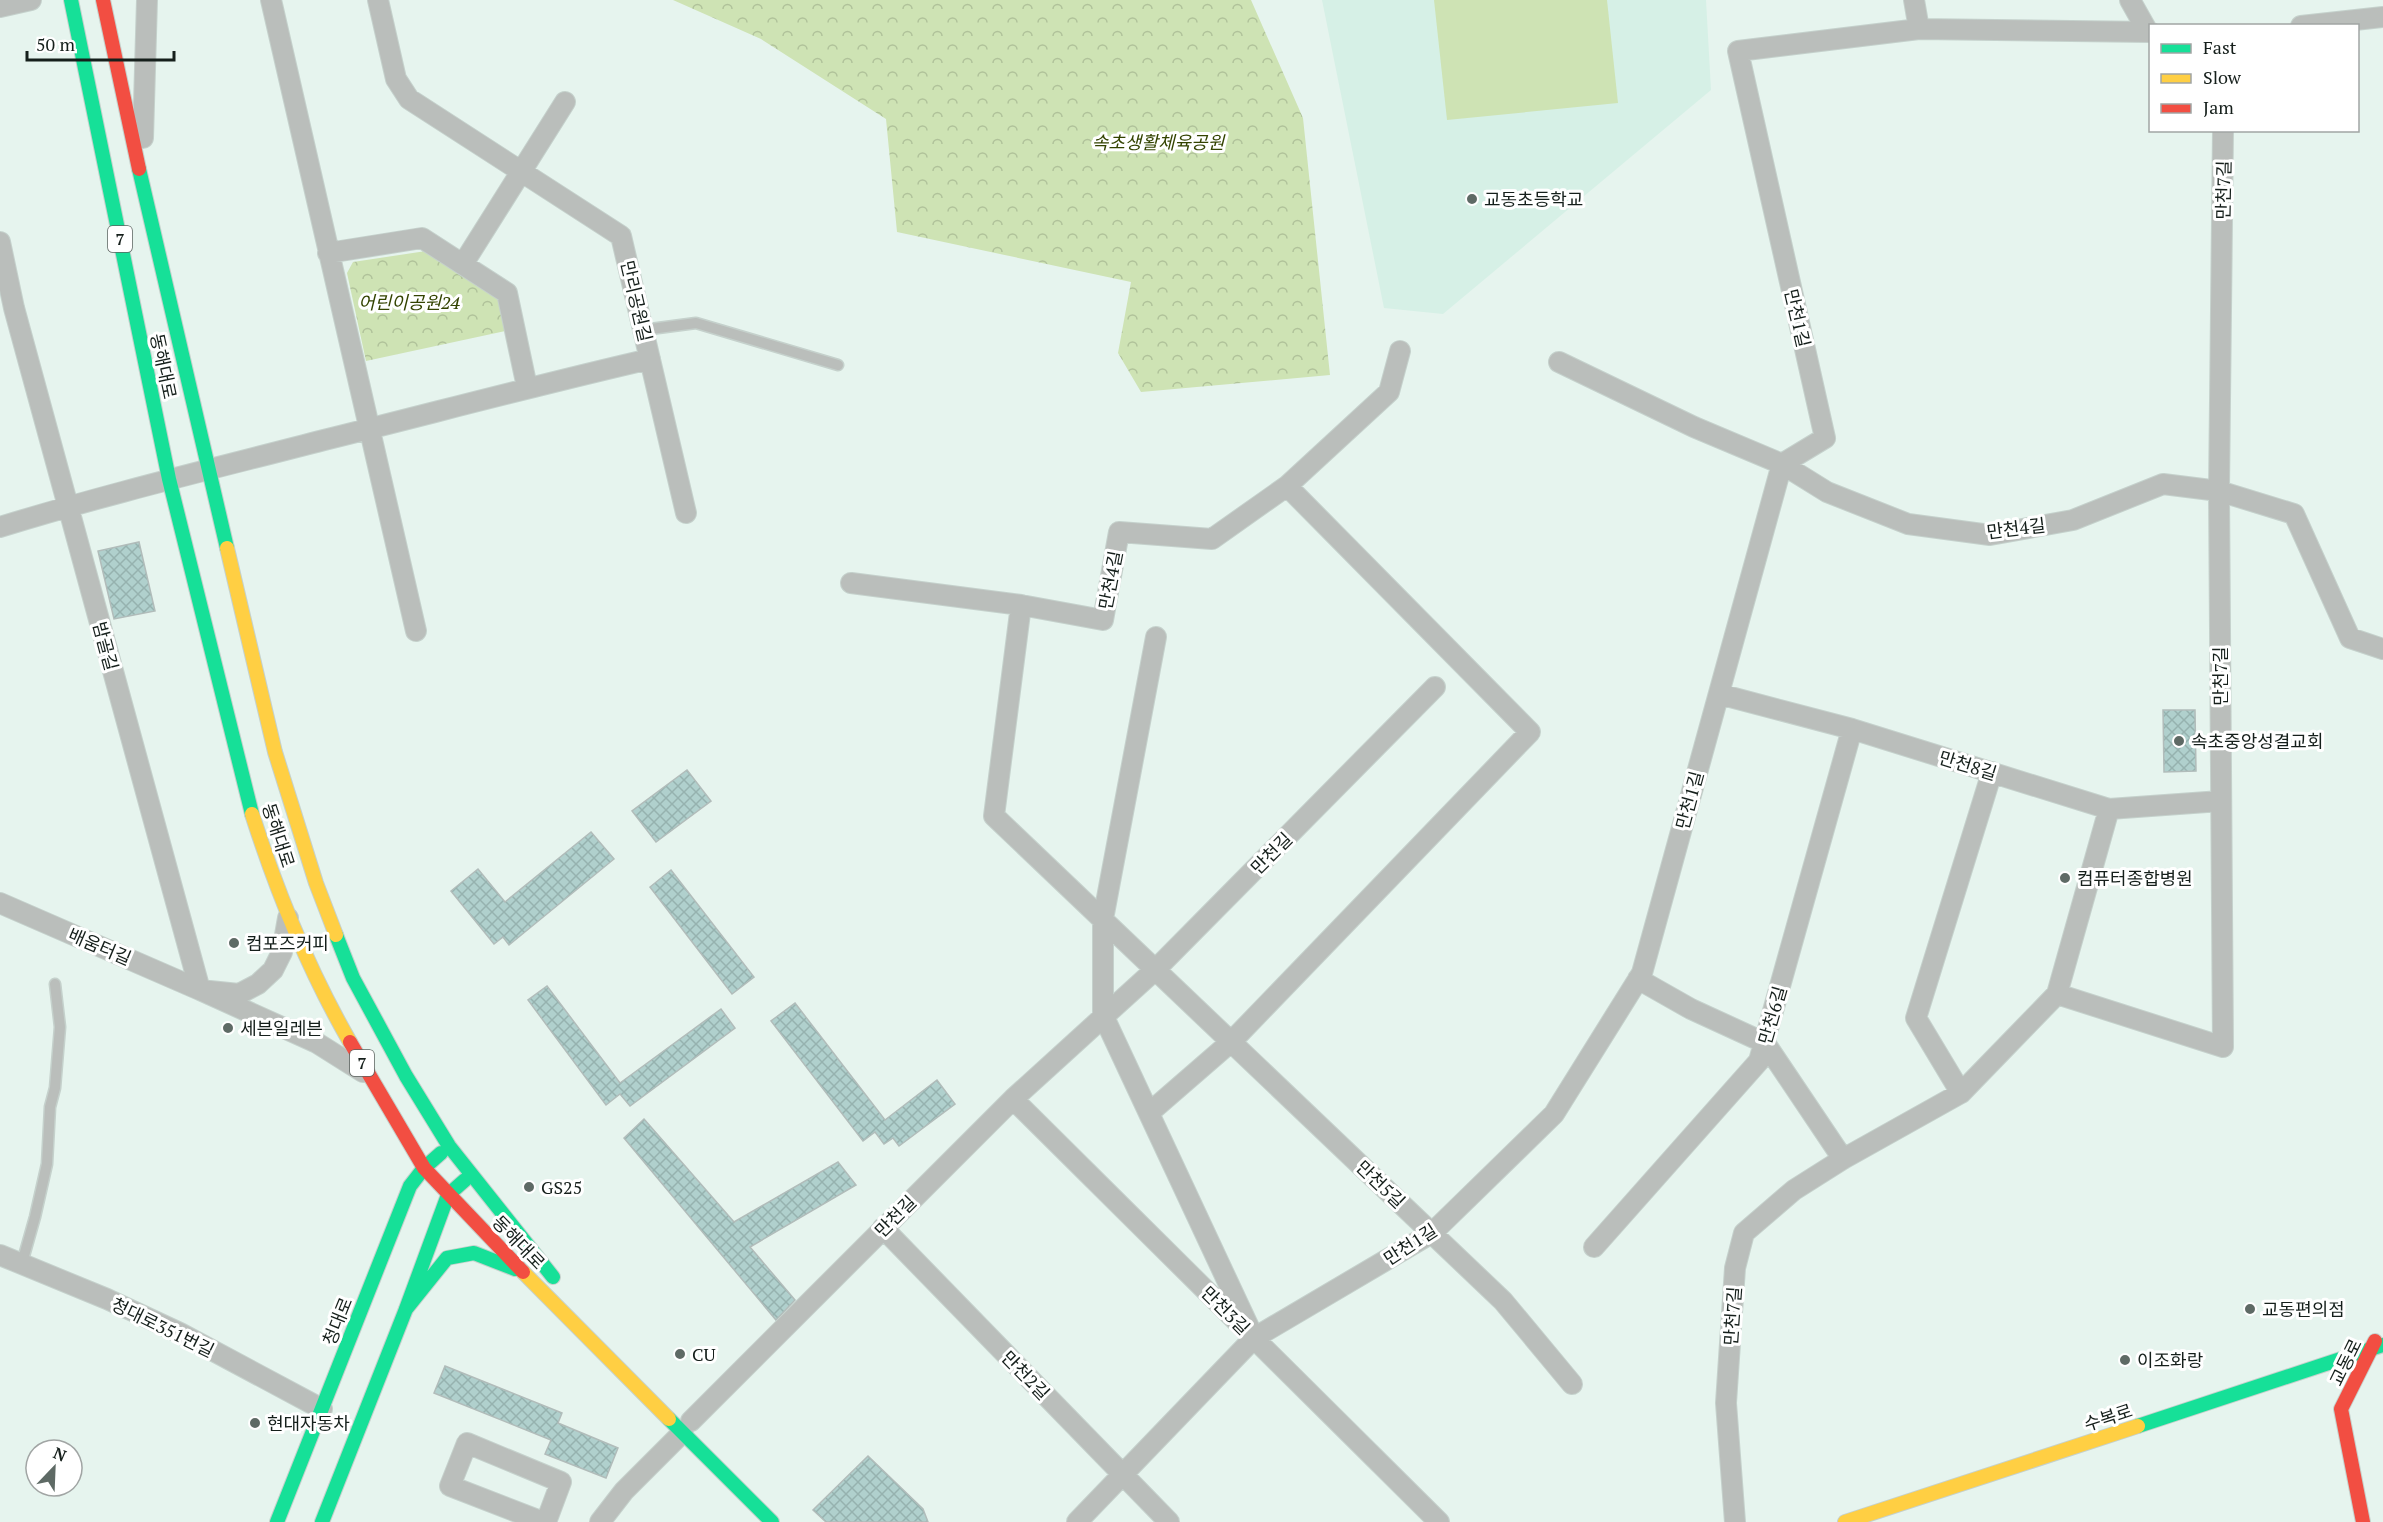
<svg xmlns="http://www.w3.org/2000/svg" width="2383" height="1522" viewBox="0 0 2383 1522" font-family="'PT Serif','Noto Sans KR',serif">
<defs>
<pattern id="forest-crowns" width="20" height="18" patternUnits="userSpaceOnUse" patternTransform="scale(1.5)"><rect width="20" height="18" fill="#cee3b4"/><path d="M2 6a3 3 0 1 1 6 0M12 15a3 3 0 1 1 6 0" fill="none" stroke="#b0c29a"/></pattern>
<pattern id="building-cross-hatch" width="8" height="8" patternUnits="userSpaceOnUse" patternTransform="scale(1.5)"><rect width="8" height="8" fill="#b0d0cd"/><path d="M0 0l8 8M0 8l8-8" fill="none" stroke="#96b2af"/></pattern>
</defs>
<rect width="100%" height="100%" fill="#e6f4ee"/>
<path fill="#d6f0e6" d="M 1322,0 L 1706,0 L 1711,90 L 1443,314 L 1384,308 Z"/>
<path fill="url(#forest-crowns)" d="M 673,0 L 1251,0 L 1303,118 L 1330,375 L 1141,392 L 1118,353 L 1131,282 L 897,232 L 886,119 L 761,39 Z
M 426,251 L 501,300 L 510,330 L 366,361 L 347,273 L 353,262 Z"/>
<path fill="#cee3b4" d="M 1434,0 L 1607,0 L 1618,103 L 1447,120 Z"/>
<path fill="url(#building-cross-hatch)" stroke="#b1bcba" stroke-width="1.5" d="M 139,542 L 155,611 L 114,619 L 98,551 Z
M 2163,710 L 2195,710 L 2196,771 L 2164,772 Z
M 687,770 L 711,801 L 656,842 L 632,811 Z
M 591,832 L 614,859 L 509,945 L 503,937 L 494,944 L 451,891 L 478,869 L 505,902 Z
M 671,870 L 754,977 L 732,994 L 650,887 Z
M 547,986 L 620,1083 L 721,1009 L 735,1028 L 630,1106 L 620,1094 L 606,1105 L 528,1000 Z
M 795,1003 L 885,1120 L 937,1080 L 955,1104 L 899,1146 L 893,1138 L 884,1144 L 875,1132 L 863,1141 L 771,1021 Z
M 644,1119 L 734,1222 L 838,1162 L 856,1185 L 750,1247 L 795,1300 L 776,1320 L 624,1138 Z
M 445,1366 L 562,1413 L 558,1423 L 618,1448 L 606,1478 L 545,1454 L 551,1440 L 434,1393 Z
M 868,1456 L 923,1509 L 928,1522 L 826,1522 L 813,1510 Z"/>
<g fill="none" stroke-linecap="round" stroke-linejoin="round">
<defs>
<path id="lane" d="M 643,330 L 696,323 L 838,365
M 22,1263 L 35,1217 L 47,1164 L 50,1107 L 55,1088 L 60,1027 L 55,984"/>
<path id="street" d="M 271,0 L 416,631
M 378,0 L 396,79 L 409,99 L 621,236 L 686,513
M 1914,0 L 1919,29
M 2130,0 L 2148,32
M 0,7 L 31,0
M 2301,26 L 2383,17
M 143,138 L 147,0
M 0,242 L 14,308 L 200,990
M 328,253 L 422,238 L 507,293 L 527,387
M 463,264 L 565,102
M 1559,362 L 1694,427 L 1782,464 L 1827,492 L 1908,524 L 1990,535 L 2073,520 L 2163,484 L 2219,491 L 2294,514 L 2350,638 L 2383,649
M 0,527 C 107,494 216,468 324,440 C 433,413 541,384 650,359
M 851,583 L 1021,605 L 1103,620 L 1119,532 L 1212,539 L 1287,486 L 1389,392 L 1400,351
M 1021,605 L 994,816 L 1503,1301 L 1572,1384
M 1156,637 L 1103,919 L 1103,1015 L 1254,1338
M 1719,694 L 1852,729 L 2109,809 L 2221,801
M 0,903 L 200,990
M 288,918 L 282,952 L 273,970 L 258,984 L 239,994 L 200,990 L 317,1043 L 363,1072
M 1638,979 L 1691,1009 L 1765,1043 L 1843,1159
M 2057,994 L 2109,809
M 1961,1093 L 1916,1018 L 1992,772
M 1013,1099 L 1439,1522
M 1149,1113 L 1232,1041 L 1530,732 L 1287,486
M 883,1228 L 1169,1522
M 1594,1247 L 1759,1061 L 1852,729
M 0,1255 L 107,1299 L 180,1333 L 322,1409
M 691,1421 L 1013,1099 L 1156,969 L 1435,687
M 543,1522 L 450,1486 L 467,1443 L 561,1482 L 546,1522
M 600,1522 L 624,1491 L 683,1432
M 1077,1522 L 1254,1338 L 1432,1233 L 1554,1114 L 1642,973 L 1782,464 L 1825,438 L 1738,51 L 1919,29 L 2150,32
M 1735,1522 L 1726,1403 L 1735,1268 L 1744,1233 L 1794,1190 L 1843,1159 L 1961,1093 L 2057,994 L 2223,1047 L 2219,491 L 2223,130"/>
<path id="fast" d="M 71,0 L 169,479 L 252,814
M 139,169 L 227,548
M 336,935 L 353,978 L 406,1076 L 449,1146 L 553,1277
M 406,1309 L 447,1258 L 474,1253 L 515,1269
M 669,1419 L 772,1522
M 2138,1426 L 2383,1345
M 277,1522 L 410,1186 L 424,1168 L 441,1153
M 322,1522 L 406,1309 L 448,1195 L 465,1180"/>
<path id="slow" d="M 227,548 L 275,752 L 316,883 L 336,935
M 252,814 C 277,892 309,971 350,1042
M 523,1272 L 669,1419
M 1845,1522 L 2138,1426"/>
<path id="jam" d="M 103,0 L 139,169
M 350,1042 L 424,1168 L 523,1272
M 2363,1522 L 2341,1409 L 2375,1341"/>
</defs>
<use href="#lane" stroke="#c5d1cc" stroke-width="13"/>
<use href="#street" stroke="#c5d1cc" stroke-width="22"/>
<use href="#fast" stroke="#c5d1cc" stroke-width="16"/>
<use href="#slow" stroke="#c5d1cc" stroke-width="16"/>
<use href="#jam" stroke="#c5d1cc" stroke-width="16"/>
<use href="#lane" stroke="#babebb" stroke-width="10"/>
<use href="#street" stroke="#babebb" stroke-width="20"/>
<use href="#fast" stroke="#16e098" stroke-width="14"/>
<use href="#slow" stroke="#ffcf43" stroke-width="14"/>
<use href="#jam" stroke="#f24e42" stroke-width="14"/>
</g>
<g fill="#5e6a65" stroke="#fff" stroke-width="2">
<circle cx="1472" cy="199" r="6"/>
<circle cx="2179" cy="741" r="6"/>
<circle cx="2065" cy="878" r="6"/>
<circle cx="234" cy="943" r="6"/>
<circle cx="228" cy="1028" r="6"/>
<circle cx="529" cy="1187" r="6"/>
<circle cx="2250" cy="1309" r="6"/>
<circle cx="680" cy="1354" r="6"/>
<circle cx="2125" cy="1360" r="6"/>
<circle cx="255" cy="1423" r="6"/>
</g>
<g text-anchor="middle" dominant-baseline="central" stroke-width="6" stroke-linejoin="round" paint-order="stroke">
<g fill="#fff" stroke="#5b625f" stroke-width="1.5">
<rect x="108" y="226" width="24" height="26" rx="4.5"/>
<rect x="350" y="1050" width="24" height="26" rx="4.5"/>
</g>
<g font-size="16" font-weight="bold" fill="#151f1b">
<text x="120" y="239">7</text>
<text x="362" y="1063">7</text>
</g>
<g font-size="18" font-style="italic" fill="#334300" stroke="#fff">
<text x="1158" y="142">속초생활체육공원</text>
<text x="409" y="302">어린이공원24</text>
</g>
<g font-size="18" fill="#151f1b" stroke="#fff">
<text transform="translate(2223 190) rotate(-89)">만천7길</text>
<text transform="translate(637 301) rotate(77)">만리공원길</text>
<text transform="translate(1798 318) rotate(77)">만천1길</text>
<text transform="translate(164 366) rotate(78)">동해대로</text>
<text transform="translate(2016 528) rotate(-7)">만천4길</text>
<text transform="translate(1110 580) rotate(-79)">만천4길</text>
<text transform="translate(106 646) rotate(75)">밤골길</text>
<text transform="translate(2220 676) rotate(-90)">만천7길</text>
<text transform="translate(1968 765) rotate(17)">만천8길</text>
<text transform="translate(1689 800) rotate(-75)">만천1길</text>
<text transform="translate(279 835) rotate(72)">동해대로</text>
<text transform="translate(1271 853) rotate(-45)">만천길</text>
<text transform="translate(100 946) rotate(23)">배움터길</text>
<text transform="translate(1772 1015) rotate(-74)">만천6길</text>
<text transform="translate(1381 1184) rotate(44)">만천5길</text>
<text transform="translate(895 1216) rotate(-45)">만천길</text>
<text transform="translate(519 1242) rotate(46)">동해대로</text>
<text transform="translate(1410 1244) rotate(-33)">만천1길</text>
<text transform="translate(1226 1310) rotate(45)">만천3길</text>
<text transform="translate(1732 1316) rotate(-86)">만천7길</text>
<text transform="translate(337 1321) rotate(-68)">청대로</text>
<text transform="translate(163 1327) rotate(26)">청대로351번길</text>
<text transform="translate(2345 1362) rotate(-64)">교동로</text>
<text transform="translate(1026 1375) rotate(46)">만천2길</text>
<text transform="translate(2108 1417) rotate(-18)">수복로</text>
</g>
<g font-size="18" fill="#151f1b" stroke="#fff" text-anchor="start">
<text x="1484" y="199">교동초등학교</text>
<text x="2191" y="741">속초중앙성결교회</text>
<text x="2077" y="878">컴퓨터종합병원</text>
<text x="246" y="943">컴포즈커피</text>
<text x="240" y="1028">세븐일레븐</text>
<text x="541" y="1187">GS25</text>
<text x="2262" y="1309">교동편의점</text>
<text x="692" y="1354">CU</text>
<text x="2137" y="1360">이조화랑</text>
<text x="267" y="1423">현대자동차</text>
</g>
</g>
<rect x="2149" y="24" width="210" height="108" fill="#ffffff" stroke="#a1a5a4" stroke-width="1.5"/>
<rect x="2161" y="44" width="30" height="9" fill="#16e098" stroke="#a1a5a4" stroke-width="1.5"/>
<text x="2203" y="54" font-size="18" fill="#151f1b">Fast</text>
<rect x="2161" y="74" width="30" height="9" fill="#ffcf43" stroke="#a1a5a4" stroke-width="1.5"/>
<text x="2203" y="84" font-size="18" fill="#151f1b">Slow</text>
<rect x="2161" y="104" width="30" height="9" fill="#f24e42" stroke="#a1a5a4" stroke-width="1.5"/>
<text x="2203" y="114" font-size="18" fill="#151f1b">Jam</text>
<g transform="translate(54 1468) rotate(23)"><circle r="28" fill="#ffffff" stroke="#a1a5a4" stroke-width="1.5"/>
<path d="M0-4.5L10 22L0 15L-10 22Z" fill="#5e6a65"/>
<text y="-9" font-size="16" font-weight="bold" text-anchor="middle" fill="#151f1b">N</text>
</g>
<path d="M27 51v9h147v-9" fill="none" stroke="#151f1b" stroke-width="3"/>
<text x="36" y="51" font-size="18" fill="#151f1b" stroke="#ffffff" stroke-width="4.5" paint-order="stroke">50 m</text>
</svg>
